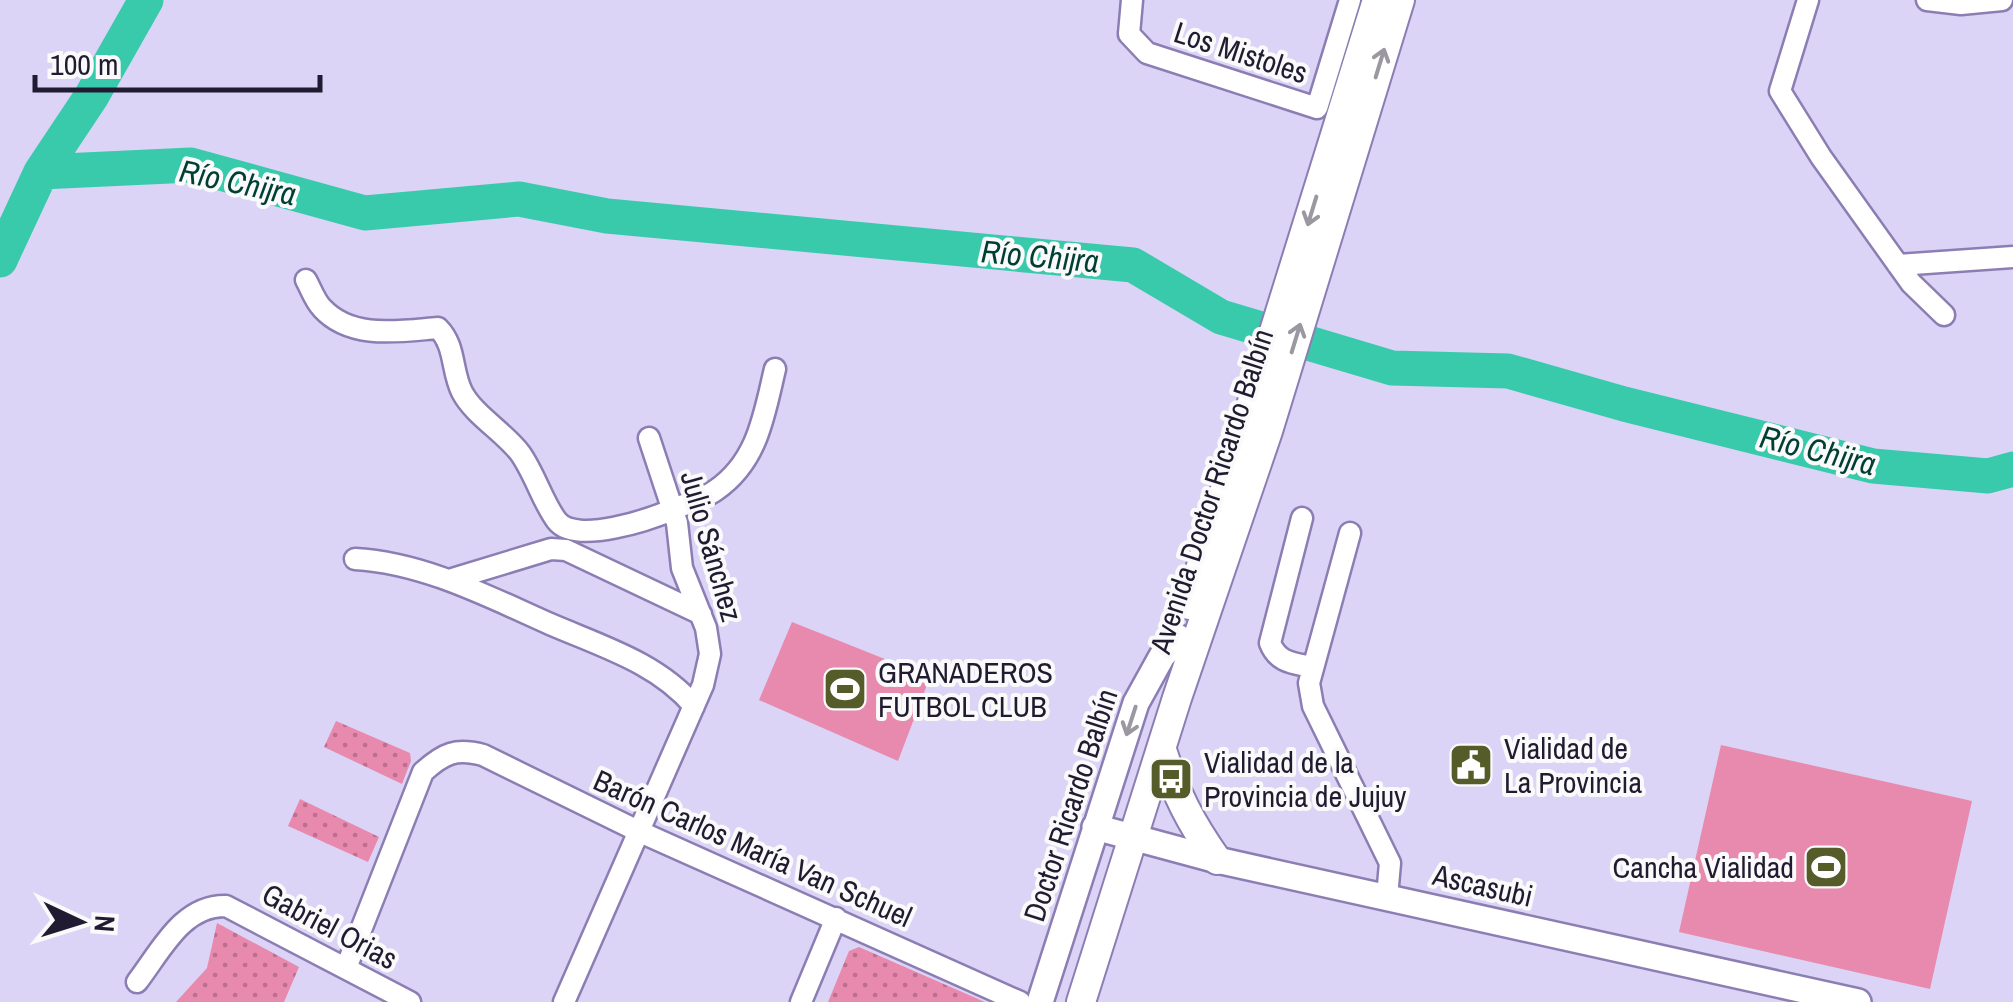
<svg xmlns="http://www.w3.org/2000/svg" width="2013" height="1002" viewBox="0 0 2013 1002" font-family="'Archivo Narrow',sans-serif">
<defs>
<pattern id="grass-dots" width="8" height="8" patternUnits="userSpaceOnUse" patternTransform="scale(2.5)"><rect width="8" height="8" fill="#e889ae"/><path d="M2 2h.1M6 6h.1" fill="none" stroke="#bc6f8e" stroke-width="1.8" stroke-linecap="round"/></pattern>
</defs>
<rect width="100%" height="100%" fill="#dbd4f6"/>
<path fill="url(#grass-dots)" d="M 336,721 L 410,753 L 411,761 L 402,784 L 324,747 Z
M 300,799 L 379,837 L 368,862 L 288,826 Z
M 217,923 L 299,967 L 284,1002 L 176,1002 L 207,968 Z
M 859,947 L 985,1002 L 828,1002 L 849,951 Z"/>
<path fill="#e889ae" d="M 792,622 L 930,677 L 898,761 L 759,700 Z
M 1721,745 L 1972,801 L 1930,989 L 1679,932 Z"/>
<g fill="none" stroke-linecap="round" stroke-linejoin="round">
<path stroke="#39caac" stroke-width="35" d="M 41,172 L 191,165 L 365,213 L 519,199 L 607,216 L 1133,265 L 1221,317 L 1392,368 L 1508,371 L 1624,404 L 1873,466 L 1988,476 L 2013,469
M 0,260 L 41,172 L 91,97 L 146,0"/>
<defs>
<path id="minor" d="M 1132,0 L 1129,34 L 1147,53 L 1317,108 L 1350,0
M 1808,0 L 1780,91 L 1821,157 L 1911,283 L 1944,315
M 1927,0 L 1961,4 L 2002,0
M 1898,265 L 2013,257
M 306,280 C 311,289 315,301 322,308 C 351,340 400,331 438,328 C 456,346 451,370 462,392 C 474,415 504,432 520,453 C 535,474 543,503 557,521 C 576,545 651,519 674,509 C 687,503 704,499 716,490 C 758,461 764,415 775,369
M 1302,518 L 1270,643 C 1278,663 1293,663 1312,667
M 1350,533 L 1309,683 L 1313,706 L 1390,863 L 1387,897
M 355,559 C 424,563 487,596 550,624 C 601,646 658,663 694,706
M 449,580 L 551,549 L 566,550 L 701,614
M 346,968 L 423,772 C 444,753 456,748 483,755 L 638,831 L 1020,1002
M 137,982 C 161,951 182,905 226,906 L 410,1002
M 564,1002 L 703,685 L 710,654 L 706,628 L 682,568 L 677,523 L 649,438
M 801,1002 L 836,918"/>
<path id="tertiary" d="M 1095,827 L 1217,860 L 1858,1002
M 1040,1002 L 1136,703 L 1162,656 L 1179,638"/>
<path id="secondary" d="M 1189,605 L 1377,0
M 1162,750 C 1176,794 1190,822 1217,860
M 1081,1002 L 1177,698 L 1268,431 L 1400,0"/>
</defs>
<use href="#minor" stroke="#8c7eb3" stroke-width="25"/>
<use href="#tertiary" stroke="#8c7eb3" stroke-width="30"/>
<use href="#secondary" stroke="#8c7eb3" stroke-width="32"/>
<use href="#minor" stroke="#fff" stroke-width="20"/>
<use href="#tertiary" stroke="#fff" stroke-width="25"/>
<use href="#secondary" stroke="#fff" stroke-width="28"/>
</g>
<defs><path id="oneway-shaft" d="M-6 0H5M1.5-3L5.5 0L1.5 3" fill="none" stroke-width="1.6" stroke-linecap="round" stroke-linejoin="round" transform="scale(2.5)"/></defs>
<g stroke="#9b98a2">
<use href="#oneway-shaft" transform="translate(1380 63) rotate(-73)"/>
<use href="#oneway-shaft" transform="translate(1312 211) rotate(107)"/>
<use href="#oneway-shaft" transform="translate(1296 338) rotate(-73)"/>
<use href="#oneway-shaft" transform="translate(1131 721) rotate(108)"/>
</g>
<defs>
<symbol id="stadium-square" viewBox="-11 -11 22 22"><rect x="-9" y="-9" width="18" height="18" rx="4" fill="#555b29" stroke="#fafafa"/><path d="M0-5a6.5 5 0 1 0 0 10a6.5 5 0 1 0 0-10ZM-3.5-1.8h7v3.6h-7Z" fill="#fff"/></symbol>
<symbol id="civic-square" viewBox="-11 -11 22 22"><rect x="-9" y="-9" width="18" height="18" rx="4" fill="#555b29" stroke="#fafafa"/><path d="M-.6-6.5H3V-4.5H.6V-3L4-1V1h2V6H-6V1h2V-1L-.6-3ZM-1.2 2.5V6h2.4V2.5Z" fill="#fff"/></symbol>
<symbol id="bus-square" viewBox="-11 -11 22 22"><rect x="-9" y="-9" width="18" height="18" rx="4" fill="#555b29" stroke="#fafafa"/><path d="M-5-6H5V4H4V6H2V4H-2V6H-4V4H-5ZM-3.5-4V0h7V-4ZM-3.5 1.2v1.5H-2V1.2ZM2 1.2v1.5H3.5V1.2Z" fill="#fff"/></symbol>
</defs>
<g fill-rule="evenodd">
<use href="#stadium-square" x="820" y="664" width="50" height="50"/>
<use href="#civic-square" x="1446" y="740" width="50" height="50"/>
<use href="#bus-square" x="1146" y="754" width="50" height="50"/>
<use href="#stadium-square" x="1801" y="842" width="50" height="50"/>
</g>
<g text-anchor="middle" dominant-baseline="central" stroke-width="8" stroke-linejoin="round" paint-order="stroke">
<g font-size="30" fill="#201b30" stroke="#fafafa">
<text transform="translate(1241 52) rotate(18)">Los Mistoles</text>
<text transform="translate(1211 491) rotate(-72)">Avenida Doctor Ricardo Balbín</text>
<text transform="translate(712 546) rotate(74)">Julio Sánchez</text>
<text transform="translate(1070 805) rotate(-72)">Doctor Ricardo Balbín</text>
<text transform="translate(753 848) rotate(24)">Barón Carlos María Van Schuel</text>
<text transform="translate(1483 885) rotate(13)">Ascasubi</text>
<text transform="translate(330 926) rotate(28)">Gabriel Orias</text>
</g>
<g font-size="30" fill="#201b30" stroke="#fafafa" text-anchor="start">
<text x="878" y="672">GRANADEROS<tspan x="878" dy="34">FUTBOL CLUB</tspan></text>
<text x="1504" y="748">Vialidad de<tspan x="1504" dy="34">La Provincia</tspan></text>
<text x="1204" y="762">Vialidad de la<tspan x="1204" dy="34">Provincia de Jujuy</tspan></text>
<text x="1794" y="867" text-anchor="end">Cancha Vialidad</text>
</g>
<g font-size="32" font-style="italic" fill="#003f33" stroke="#fafafa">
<text transform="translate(238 182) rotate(12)">Río Chijra</text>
<text transform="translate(1040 256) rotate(5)">Río Chijra</text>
<text transform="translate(1818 450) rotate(14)">Río Chijra</text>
</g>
</g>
<g transform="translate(80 922) rotate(94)" stroke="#fafafa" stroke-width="8" paint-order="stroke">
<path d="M0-8L18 38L0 25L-18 38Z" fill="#201b30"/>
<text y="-15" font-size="28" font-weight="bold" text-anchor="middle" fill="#201b30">N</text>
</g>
<path d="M35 75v15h285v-15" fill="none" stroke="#201b30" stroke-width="5"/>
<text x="50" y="75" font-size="30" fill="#201b30" stroke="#fafafa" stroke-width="8" paint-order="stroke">100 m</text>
</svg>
